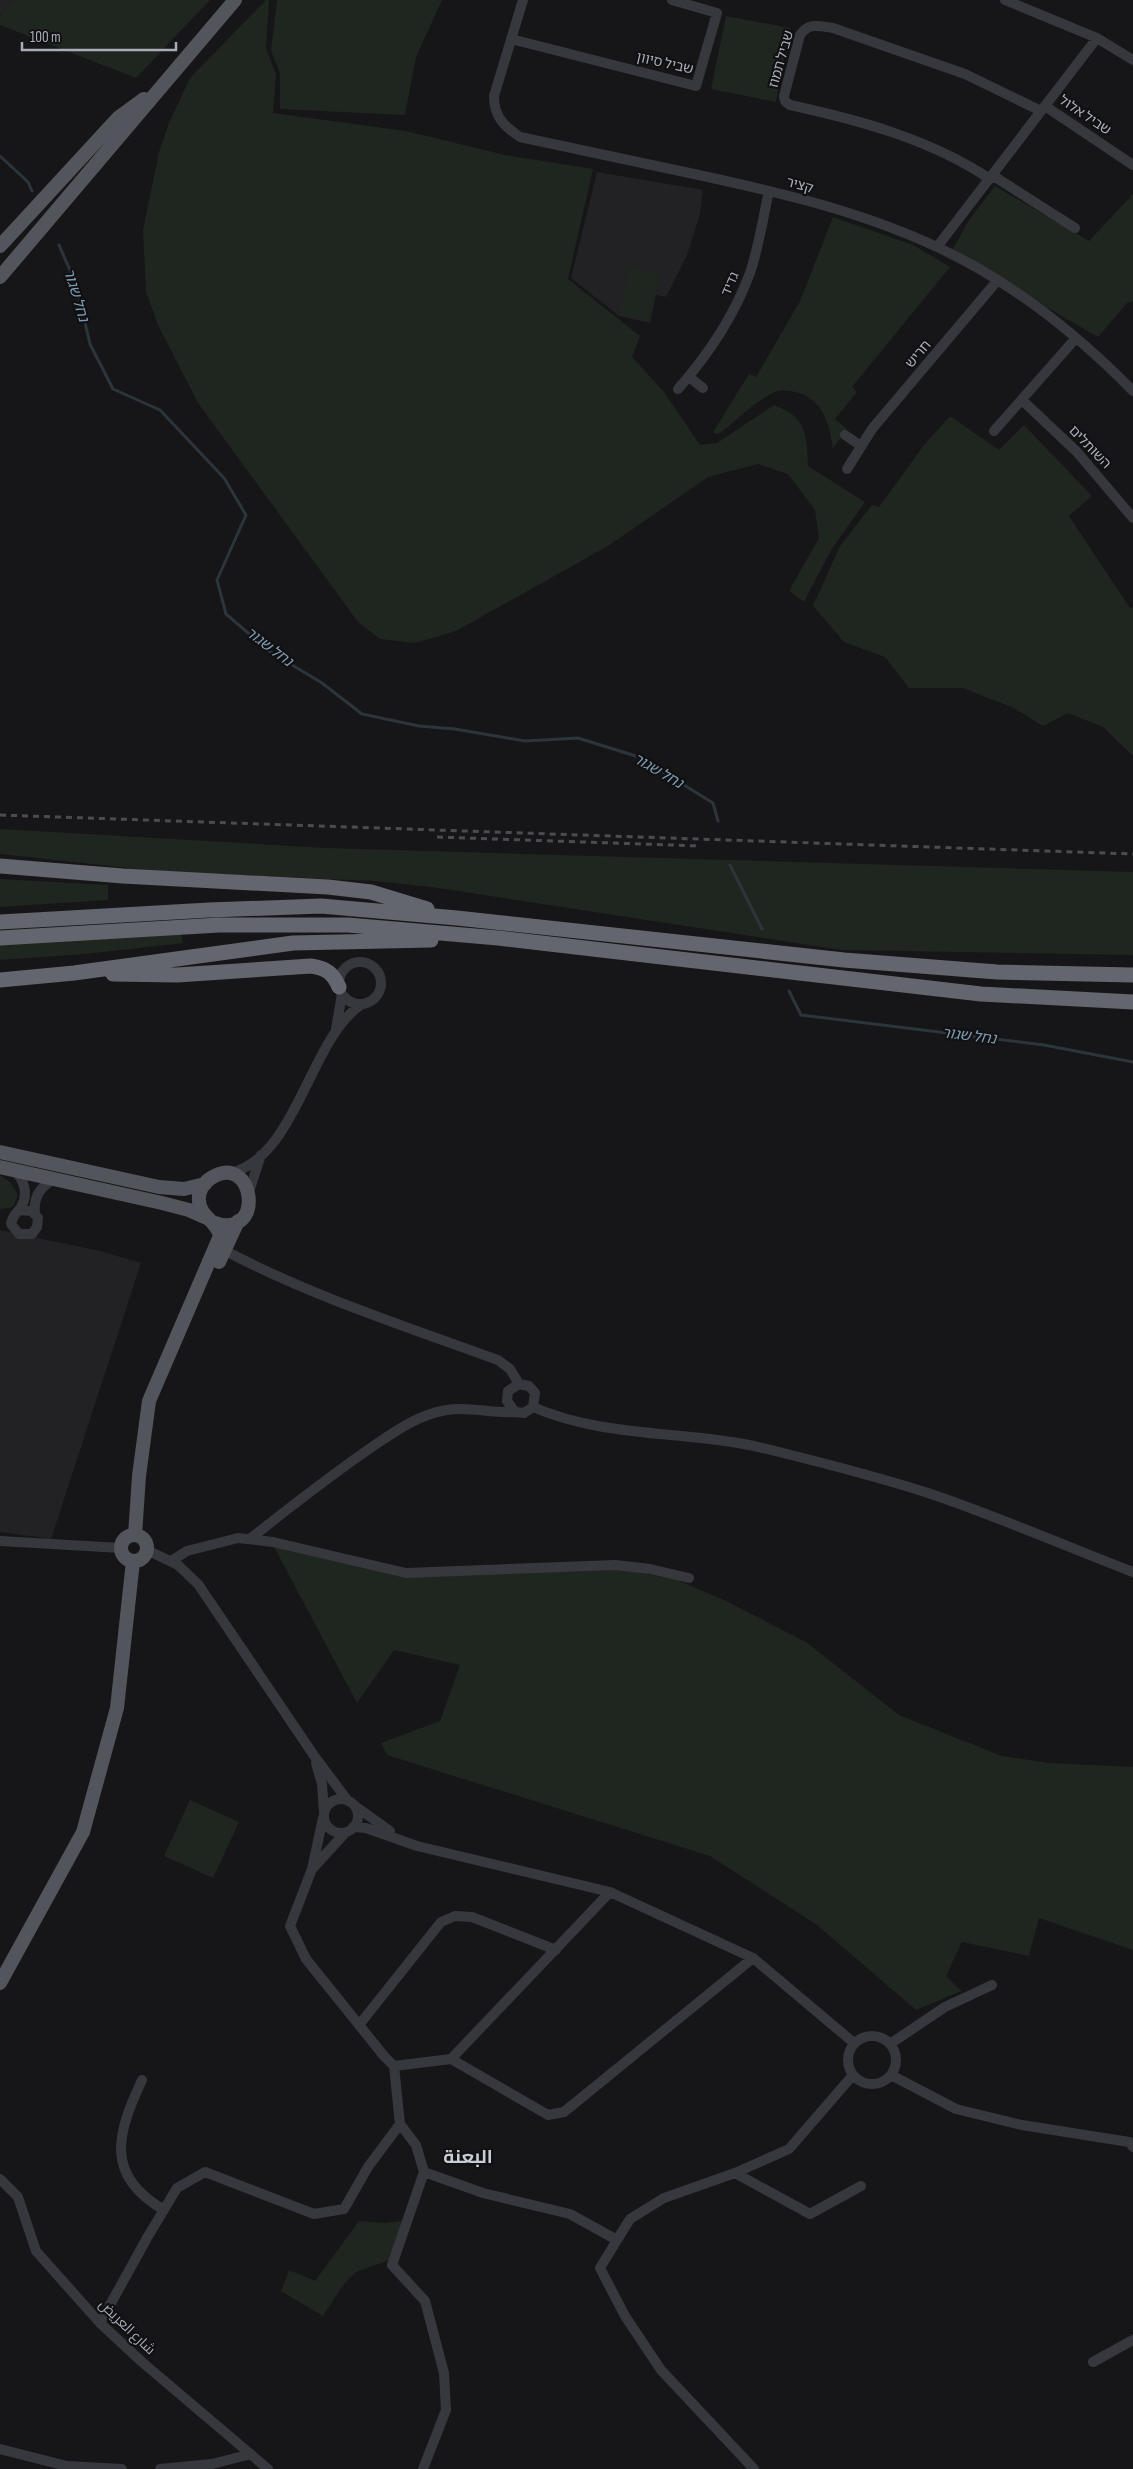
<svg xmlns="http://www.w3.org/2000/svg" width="1133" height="2469" viewBox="0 0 1133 2469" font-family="'Sofia Sans Condensed',Cairo,'Noto Sans Hebrew',sans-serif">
<rect width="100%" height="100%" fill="#161618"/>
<path fill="#222225" d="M 0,0 L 13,0 L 0,16 Z
M 597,172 L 703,190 L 700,214 L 687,255 L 666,297 L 656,295 L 650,323 L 619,316 L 571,278 Z
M 0,1230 L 100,1251 L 141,1263 L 51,1539 L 0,1532 Z"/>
<path fill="#1e261f" d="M 13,0 L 210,0 L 136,78 L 0,25 L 0,16 Z
M 266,0 L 269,0 L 266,48 L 276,75 L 273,113 L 406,131 L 505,155 L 593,169 L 568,279 L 640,336 L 632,357 L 664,392 L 700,445 L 717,443 L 774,405 C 806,416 807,435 808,466 L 865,502 L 831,550 L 804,602 L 789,591 L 819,538 L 815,510 L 788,474 L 758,464 L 708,477 L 608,546 L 456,631 L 415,643 L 380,639 L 358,622 L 198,403 L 158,325 L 146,292 L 143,230 L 159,152 L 169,123 L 190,78 Z
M 277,0 L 442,0 L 416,57 L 405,115 L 280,109 L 280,73 L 271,51 Z
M 726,16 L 790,28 L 776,102 L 711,89 Z
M 995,186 L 1089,241 L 1133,194 L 1133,301 L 1127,303 L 1098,337 L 951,252 L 969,220 Z
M 833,217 L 913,245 L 950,267 L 852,387 L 857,392 L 835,419 L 847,429 L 833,448 C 829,423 823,399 796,392 C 788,391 780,389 773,393 C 756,401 739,418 724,430 L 718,434 L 713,432 L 749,374 L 756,377 L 800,301 Z
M 630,266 L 660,273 L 649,321 L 619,315 Z
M 950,416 L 999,450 L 1024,425 L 1092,496 L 1069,516 L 1130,608 L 1133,607 L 1133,756 L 1103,727 L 1068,713 L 1043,726 L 1014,708 L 963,688 L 909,688 L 885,657 L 844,642 L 813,606 L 840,546 L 872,505 L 879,507 L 924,445 Z
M 0,829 L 327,848 L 1133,872 L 1133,955 L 842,950 L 432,887 L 374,881 L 165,872 L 0,854 Z
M 0,879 L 108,885 L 108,900 L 0,907 Z
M 180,931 L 183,943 L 85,954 L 0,960 L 0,945 Z
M 0,1175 L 11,1183 L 18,1195 L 14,1205 L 10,1208 L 0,1209 Z
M 273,1545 L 419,1573 L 617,1568 L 677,1580 L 724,1600 L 806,1642 L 899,1715 L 1002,1756 L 1049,1763 L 1133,1767 L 1133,1950 L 1039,1918 L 1029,1956 L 962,1942 L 946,1976 L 961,1991 L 916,2010 L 817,1925 L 710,1856 L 387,1755 L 381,1743 L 440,1721 L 460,1665 L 394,1650 L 357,1703 Z
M 190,1800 L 239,1822 L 213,1878 L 164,1856 Z
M 359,2221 L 385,2223 L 402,2221 L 389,2260 L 356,2272 L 343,2285 L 323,2316 L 281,2291 L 289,2270 L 315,2281 Z"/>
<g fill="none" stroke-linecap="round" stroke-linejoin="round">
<path stroke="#2c353c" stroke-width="3" d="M 0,156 L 28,182 L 32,191
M 59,245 L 76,284 L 90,344 L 113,389 L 160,410 L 224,478 L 246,515 L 217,580 L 226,614 L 269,651 L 322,683 L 362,714 L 419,726 L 455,729 L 525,741 L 578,738 L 639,757 L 713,803 L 718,821
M 730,865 L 762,929
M 789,991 L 801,1015 L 1044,1045 L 1133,1062"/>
<path stroke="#37383d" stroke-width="10" d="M 523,0 L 494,96 C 494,117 504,126 520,137 C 578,149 636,162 694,174 C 773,191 852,209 926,242 C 1004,276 1074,331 1133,391
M 1005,0 L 1097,38 L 1133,60
M 511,39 L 696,86 L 717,13 L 672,0
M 1045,106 L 1133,165
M 992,175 L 1075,228
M 990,179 C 930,139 859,120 790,105 L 785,101 L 784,96 L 800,35 C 809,22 819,26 833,28 L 965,74 L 1041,111
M 937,247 L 1097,38
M 689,377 L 703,388
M 678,389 C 709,354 734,316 750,273 C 759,246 763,218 769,191
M 1022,400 L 1077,452 L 1133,518
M 994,431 L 1076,338
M 845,435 L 861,446
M 847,469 L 872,429 L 997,281
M339 983a21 21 0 1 1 42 0a21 21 0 1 1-42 0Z
M 336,1029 L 342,994
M 14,1170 C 24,1180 29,1194 21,1207 C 17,1214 12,1215 11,1224 L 19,1234 L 32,1234 L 37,1227 L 38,1218 L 32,1211 L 19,1210
M 228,1174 C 298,1158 308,1040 362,1004
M 249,1192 L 261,1155
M 35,1214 C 33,1197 40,1186 55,1179
M 220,1248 C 308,1295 404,1326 498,1360 L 510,1369 L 519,1384 L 529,1386 L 535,1393 L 533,1407 L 524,1413 L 515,1412 L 507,1401 L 508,1391 L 519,1384
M 533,1407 C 606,1439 690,1430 767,1449 C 820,1462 875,1476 928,1493 C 997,1516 1065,1546 1133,1572
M 250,1539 C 290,1507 330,1476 372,1447 C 394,1432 419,1414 447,1410 C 469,1406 492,1414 515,1412
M 0,1541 L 121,1548
M 147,1550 L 178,1565 L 198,1584 L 315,1757 L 348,1801
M 171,1561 L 187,1551 L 238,1538 L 273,1542 L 406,1573 L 615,1565 L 650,1569 L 689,1578
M 316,1763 L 322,1784 L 324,1812
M324 1816a17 17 0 1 1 34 0a17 17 0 1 1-34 0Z
M 355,1806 L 390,1831
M 353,1827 L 366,1828 L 417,1846 L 610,1892 L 753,1958 L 854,2043
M 313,1868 L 346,1832
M 359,2025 L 441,1922 L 455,1916 L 472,1917 L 556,1950
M848 2060a24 24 0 1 1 48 0a24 24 0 1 1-48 0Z
M 890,2044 L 945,2007 L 992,1985
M 451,2059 L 610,1892
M 394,2066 L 451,2059 L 548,2115 L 564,2112 L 753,1958
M 891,2075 L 956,2109 L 1022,2125 L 1129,2142 L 1133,2147
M 142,2080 C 117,2134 104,2175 164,2210
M 400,2124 L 416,2145 L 424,2172 L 392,2265 L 425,2301 L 444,2373 L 446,2410 L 423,2469
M 424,2172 L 483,2193 L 570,2214 L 617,2240 L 600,2268 L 625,2316 L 661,2370 L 754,2469
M 735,2173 L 810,2214 L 861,2186
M 0,2179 L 18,2197 L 36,2251 L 100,2323 L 142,2362 L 268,2469
M 617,2240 L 630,2219 L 664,2198 L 735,2173 L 789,2149 L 853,2075
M 100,2323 L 147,2238 L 177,2188 L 205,2172 L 314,2214 L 344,2209 L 368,2167 L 400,2124 L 394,2066 L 384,2056 L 306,1959 L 290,1926 L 312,1869 L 323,1818
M 1093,2362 L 1133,2340
M 0,2449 L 67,2466 L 122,2469
M 160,2469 L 212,2464 L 251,2454"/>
<path stroke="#53555c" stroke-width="14" d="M 0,246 L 118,118 L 144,99
M 0,277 L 235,0
M 0,1152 L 159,1187 L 184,1189 L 205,1184
M 0,1167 L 162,1203 L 189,1210 L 207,1218
M 219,1262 L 238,1221
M121 1548a13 13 0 1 1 26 0a13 13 0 1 1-26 0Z
M 135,1535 L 139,1476 L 149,1401 L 220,1236 C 217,1221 200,1217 199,1201 C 198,1192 203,1183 211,1178 C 255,1150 267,1243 212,1222
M 0,1983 L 83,1832 L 117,1708 L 133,1561"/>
<path stroke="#63666e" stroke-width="15" d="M 0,866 L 123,876 L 328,887 L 371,892 L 427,909
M 0,922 L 209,910 L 321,906 L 457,918 L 844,960 L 997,972 L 1133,975
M 0,938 L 219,925 L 348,925 L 498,938 L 981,994 L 1133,1002
M 113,974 L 177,975 L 311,966 C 326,968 333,973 339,987
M 0,980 L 74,973 L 293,943 L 431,940"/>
<path stroke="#4a4c52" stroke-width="3" stroke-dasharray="6 5" stroke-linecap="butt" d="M 0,815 L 1133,854
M 437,837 L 700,846"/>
</g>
<g text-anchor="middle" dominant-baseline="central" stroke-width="4.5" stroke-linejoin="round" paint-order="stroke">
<g font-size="14" fill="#a8adb8" stroke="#111113">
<text transform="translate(781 59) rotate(-74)">שביל תמוז</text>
<text transform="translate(665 63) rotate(13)">שביל סיוון</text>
<text transform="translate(1085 115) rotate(34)">שביל אלול</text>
<text transform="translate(800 185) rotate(15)">קציר</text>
<text transform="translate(730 284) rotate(-67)">גדיד</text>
<text transform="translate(918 354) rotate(-50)">חריש</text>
<text transform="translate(1090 447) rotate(46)">השותלים</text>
<text transform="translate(127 2327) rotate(44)">شارع العريض</text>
</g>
<g font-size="15" font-style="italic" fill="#7f9bb3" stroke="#111113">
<text transform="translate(76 295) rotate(73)">נחל שגור</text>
<text transform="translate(269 647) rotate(37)">נחל שגור</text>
<text transform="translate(658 771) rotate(30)">נחל שגור</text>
<text transform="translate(969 1036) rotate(7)">נחל שגור</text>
</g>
<g font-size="19" font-weight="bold" fill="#c9ccd4" stroke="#111113">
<text x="468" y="2157">البعنة</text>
</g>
</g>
<path d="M22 42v8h154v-8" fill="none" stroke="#a8adb8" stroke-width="2.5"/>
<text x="30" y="42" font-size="15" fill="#a8adb8" stroke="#111113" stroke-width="4" paint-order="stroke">100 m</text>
</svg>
